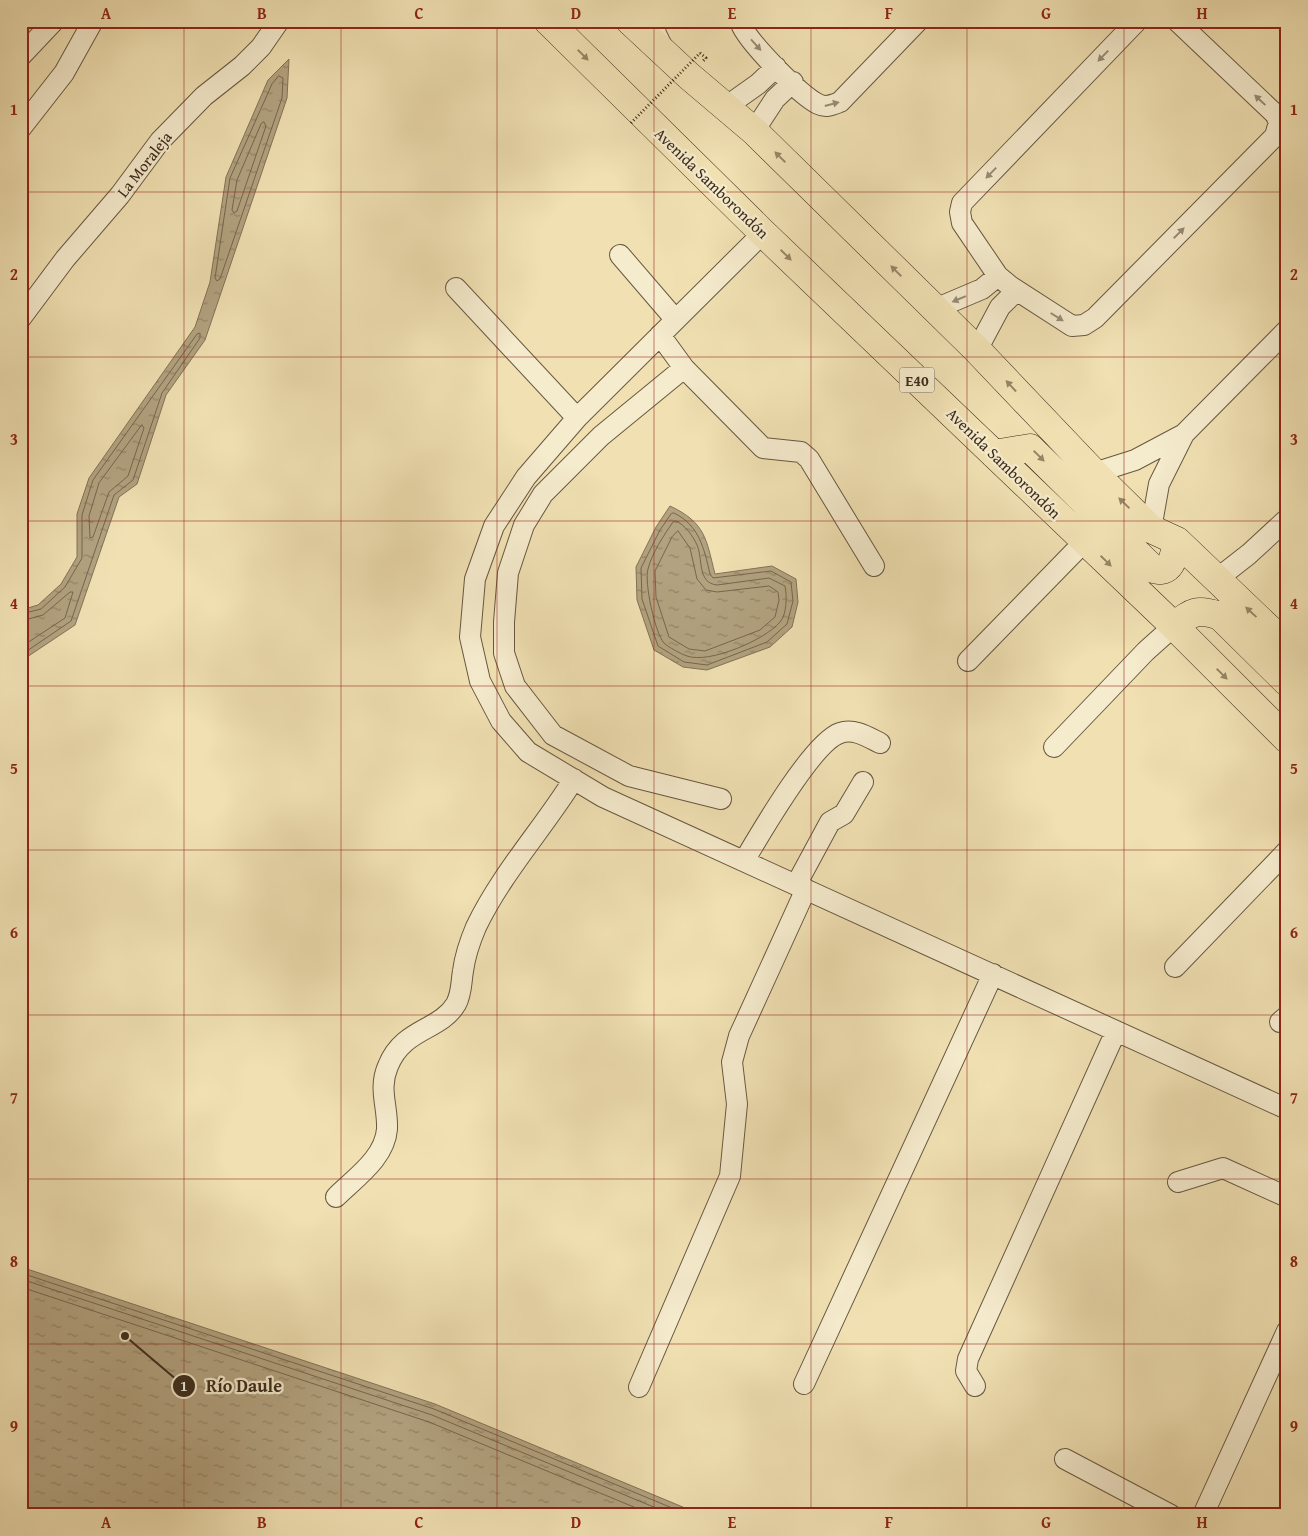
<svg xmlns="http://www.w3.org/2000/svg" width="1308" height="1536" viewBox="0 0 1308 1536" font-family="'Gentium Book Plus',serif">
<defs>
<pattern id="water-ripples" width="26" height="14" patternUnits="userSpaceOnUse" patternTransform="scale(1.25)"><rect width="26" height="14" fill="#b2a27f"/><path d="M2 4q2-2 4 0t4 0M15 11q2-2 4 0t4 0" fill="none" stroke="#928467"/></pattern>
</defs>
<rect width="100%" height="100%" fill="#f0e0b2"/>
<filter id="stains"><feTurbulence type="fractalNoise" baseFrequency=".004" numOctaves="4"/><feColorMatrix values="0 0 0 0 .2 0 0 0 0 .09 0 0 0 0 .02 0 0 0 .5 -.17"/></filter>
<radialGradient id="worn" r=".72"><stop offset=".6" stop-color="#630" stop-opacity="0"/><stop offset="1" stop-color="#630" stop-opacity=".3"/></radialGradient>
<path fill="url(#water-ripples)" stroke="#827257" d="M 289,59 L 287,98 L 205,340 L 166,395 L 137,484 L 119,497 L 75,625 L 21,661 L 21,610 L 38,605 L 61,584 L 77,557 L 77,514 L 89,478 L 195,327 L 210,282 L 226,177 L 268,80 Z
M 670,506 C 706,523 706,539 715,574 L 772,566 L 796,579 L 798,602 L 792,627 L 770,647 L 707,670 L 683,667 L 654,650 L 637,600 L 636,567 L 656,527 Z
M 21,1267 L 435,1404 L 702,1515 L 21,1515 Z"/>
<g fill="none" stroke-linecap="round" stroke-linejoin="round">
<path stroke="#76664d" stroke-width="1" d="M 279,76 L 283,78 L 282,98 L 220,279 L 217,281 L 215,278 L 230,178 L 272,84 Z
M 264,122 L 266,126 L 237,211 L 234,213 L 232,210 L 237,180 L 261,124 Z
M 142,425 L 144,428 L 128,476 L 109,492 L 93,537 L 90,538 L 89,516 L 99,483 Z
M 674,513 C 699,525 704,548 710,574 L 713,578 L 771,571 L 791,582 L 793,601 L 787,624 L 767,642 L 707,665 L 684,662 L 658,646 L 642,599 L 641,568 L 660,530 L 671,514 Z
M 676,521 C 685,525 693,536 697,545 C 703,558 697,583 717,585 L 769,578 L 785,586 C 787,596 787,614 780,622 C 765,640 709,664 687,656 C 681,654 668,647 664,643 C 655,633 644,582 648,569 C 652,553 664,535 673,522 Z
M 678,531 L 690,548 L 697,579 L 706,590 L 717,592 L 769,586 L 778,592 L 779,600 L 775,617 L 760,630 L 705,651 L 689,649 L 669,637 L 656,597 L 655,571 L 672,537 Z
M 21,614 L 41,609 L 65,587 L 82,558 L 82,515 L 93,480 L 197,334 L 200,333 L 200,338 L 162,393 L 133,480 L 114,495 L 71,621 L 21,655
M 21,621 L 43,615 L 70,592 L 73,592 L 65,618 L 21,647
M 21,1273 L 434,1409 L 689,1515
M 21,1279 L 432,1415 L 673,1515
M 21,1287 L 429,1422 L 653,1515"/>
<defs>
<path id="minor" d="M 654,21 L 656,34 L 664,50
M 743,21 L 741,24 C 748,42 800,95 818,104 C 826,108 832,105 840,102 L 918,21
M 1137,21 L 962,203 L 960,212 L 962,223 L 998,276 L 1010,286 L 1072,326 L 1084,325 L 1095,318 L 1275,136 L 1279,122 L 1275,114 L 1177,21
M 21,56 L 54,21
M 727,106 L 758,84 L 776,67
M 21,128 L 64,73 L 93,21
M 754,131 L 775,99 L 793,82
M 763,233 L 577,418 L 526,477 L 494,526 L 475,579 L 470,637 L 480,681 L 501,721 L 528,752 L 603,797 L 1287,1109
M 620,255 L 675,319
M 456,288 L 577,418
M 935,309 L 982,289 L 998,276
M 21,318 L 65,259 L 120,195 L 160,141 L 204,96 L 242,66 L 261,47 L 279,21
M 660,335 L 684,368 L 763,448 L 801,452 L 809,459 L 874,566
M 977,350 L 1000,307 L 1016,291
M 684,368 L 601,436 L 543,494 L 524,525 L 508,573 L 504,622 L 504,653 L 515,686 L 553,735 L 629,776 L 721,799
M 1094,473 L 1135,460 L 1184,434 L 1287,330
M 1151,529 L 1159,484 L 1184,434
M 1217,579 L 1249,554 L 1287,519
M 968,661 L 1085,541
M 1054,747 L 1146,651 L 1174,626
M 744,861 C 760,834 813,742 840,733 C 854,728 868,737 880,743
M 796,885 L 830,822 L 844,814 L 863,782
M 1175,967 L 1287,851
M 1280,1022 L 1287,1016
M 1178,1182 L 1223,1168 L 1287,1197
M 336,1197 C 355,1178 385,1158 387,1129 C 388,1106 378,1089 388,1066 C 403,1028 440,1031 456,1004 C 462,993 461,982 463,971 C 465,956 470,941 476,927 C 502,873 542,830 574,779
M 804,1384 L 993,974
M 975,1386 L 966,1371 L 968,1359 L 1116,1031
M 639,1387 L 730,1176 L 737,1104 L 732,1062 L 739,1036 L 806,889
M 1065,1459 L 1171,1515
M 1203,1515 L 1287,1331"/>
<path id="highway" d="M 548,21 L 763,233 L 1174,626 L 1287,739
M 630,21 L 689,76 L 754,131 L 977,350 L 1094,473 L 1151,529 L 1177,541 L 1287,646
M 994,454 L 1030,448 L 1153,569 C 1172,575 1174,556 1177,541
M 1174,626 C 1192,612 1196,608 1220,616 L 1287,682"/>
</defs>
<use href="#minor" stroke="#685841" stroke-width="22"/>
<use href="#highway" stroke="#3b2b1b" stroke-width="29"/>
<path stroke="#3b2b1b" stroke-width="3" stroke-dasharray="1 2.5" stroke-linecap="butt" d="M 700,53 L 706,58 L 703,61"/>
<use href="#minor" stroke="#f5ebcd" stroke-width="20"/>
<use href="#highway" stroke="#f0e0b2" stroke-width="28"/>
<path stroke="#3b2b1b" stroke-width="3" stroke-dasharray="1 2.5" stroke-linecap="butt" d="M 631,123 L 700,53"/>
</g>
<defs><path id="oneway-solid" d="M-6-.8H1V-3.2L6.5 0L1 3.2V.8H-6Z" transform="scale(1.25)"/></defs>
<g fill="#988b74">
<use href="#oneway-solid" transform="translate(756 45) rotate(48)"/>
<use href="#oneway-solid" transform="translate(1103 56) rotate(134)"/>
<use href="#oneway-solid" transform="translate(1260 100) rotate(-137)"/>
<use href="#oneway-solid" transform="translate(832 104) rotate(-15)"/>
<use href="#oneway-solid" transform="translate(991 173) rotate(134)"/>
<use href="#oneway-solid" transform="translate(1179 233) rotate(-45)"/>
<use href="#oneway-solid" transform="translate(959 299) rotate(157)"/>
<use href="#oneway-solid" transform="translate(1057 317) rotate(32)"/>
</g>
<g fill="#968666">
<use href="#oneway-solid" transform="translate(583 55) rotate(45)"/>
<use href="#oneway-solid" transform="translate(780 157) rotate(-135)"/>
<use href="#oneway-solid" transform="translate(786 255) rotate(44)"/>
<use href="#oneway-solid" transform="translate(896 271) rotate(-135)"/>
<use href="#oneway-solid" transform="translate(1011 386) rotate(-133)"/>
<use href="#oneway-solid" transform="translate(1039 456) rotate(45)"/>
<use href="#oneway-solid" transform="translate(1124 503) rotate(-136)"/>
<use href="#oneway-solid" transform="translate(1106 561) rotate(44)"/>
<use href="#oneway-solid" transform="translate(1251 612) rotate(-137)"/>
<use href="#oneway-solid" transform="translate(1222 674) rotate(45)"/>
</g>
<path fill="none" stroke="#8f2418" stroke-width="1" stroke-opacity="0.55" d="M 184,21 L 184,1515M 341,21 L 341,1515M 497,21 L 497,1515M 654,21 L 654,1515M 811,21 L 811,1515M 967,21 L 967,1515M 1124,21 L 1124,1515M 21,192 L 1287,192M 21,357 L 1287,357M 21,521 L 1287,521M 21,686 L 1287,686M 21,850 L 1287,850M 21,1015 L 1287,1015M 21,1179 L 1287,1179M 21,1344 L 1287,1344"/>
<g text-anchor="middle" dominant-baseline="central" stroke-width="4.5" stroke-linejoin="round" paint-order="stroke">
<rect fill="#f5ebcd" stroke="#736550" stroke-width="1" x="899.5" y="367.5" width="35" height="25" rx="4"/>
<g font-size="15" font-weight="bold" fill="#3b2b1b">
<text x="917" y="380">E40</text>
</g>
<g font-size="16" fill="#3b2b1b" stroke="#f5ebcd">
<text transform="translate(144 164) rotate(-52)">La Moraleja</text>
<text transform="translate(712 183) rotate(44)">Avenida Samborondón</text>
<text transform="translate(1004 463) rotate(44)">Avenida Samborondón</text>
</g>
</g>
<path fill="none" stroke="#3b2b1b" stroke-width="2" d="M125 1336L184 1386"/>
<g fill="#3b2b1b" stroke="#f5ebcd" stroke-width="2">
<circle cx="125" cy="1336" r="5"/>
<circle cx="184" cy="1386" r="12"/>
</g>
<g font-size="15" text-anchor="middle" font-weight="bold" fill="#fff">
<text x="184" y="1391">1</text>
</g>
<g font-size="18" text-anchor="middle" font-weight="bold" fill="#3b2b1b" stroke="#f5ebcd" stroke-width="4.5" stroke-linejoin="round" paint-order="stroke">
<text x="244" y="1392">Río Daule</text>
</g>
<rect width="1308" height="1536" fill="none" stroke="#f0e0b2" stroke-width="55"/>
<rect x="28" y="28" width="1252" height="1480" fill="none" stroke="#8f2418" stroke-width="2"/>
<g font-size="16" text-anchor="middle" font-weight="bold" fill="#8f2418">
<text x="106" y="19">A</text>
<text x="262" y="19">B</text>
<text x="419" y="19">C</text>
<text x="576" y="19">D</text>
<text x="732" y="19">E</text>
<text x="889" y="19">F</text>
<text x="1046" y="19">G</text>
<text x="1202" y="19">H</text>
<text x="14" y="115">1</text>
<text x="1294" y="115">1</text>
<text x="14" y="280">2</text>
<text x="1294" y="280">2</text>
<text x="14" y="445">3</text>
<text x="1294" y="445">3</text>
<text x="14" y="609">4</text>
<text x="1294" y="609">4</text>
<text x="14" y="774">5</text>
<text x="1294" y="774">5</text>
<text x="14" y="938">6</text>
<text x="1294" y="938">6</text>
<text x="14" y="1103">7</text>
<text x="1294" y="1103">7</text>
<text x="14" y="1267">8</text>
<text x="1294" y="1267">8</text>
<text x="14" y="1432">9</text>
<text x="1294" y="1432">9</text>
<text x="106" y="1528">A</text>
<text x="262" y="1528">B</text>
<text x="419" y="1528">C</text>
<text x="576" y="1528">D</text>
<text x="732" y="1528">E</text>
<text x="889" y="1528">F</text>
<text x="1046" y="1528">G</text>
<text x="1202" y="1528">H</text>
</g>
<rect width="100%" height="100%" filter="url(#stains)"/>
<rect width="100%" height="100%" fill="url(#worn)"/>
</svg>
